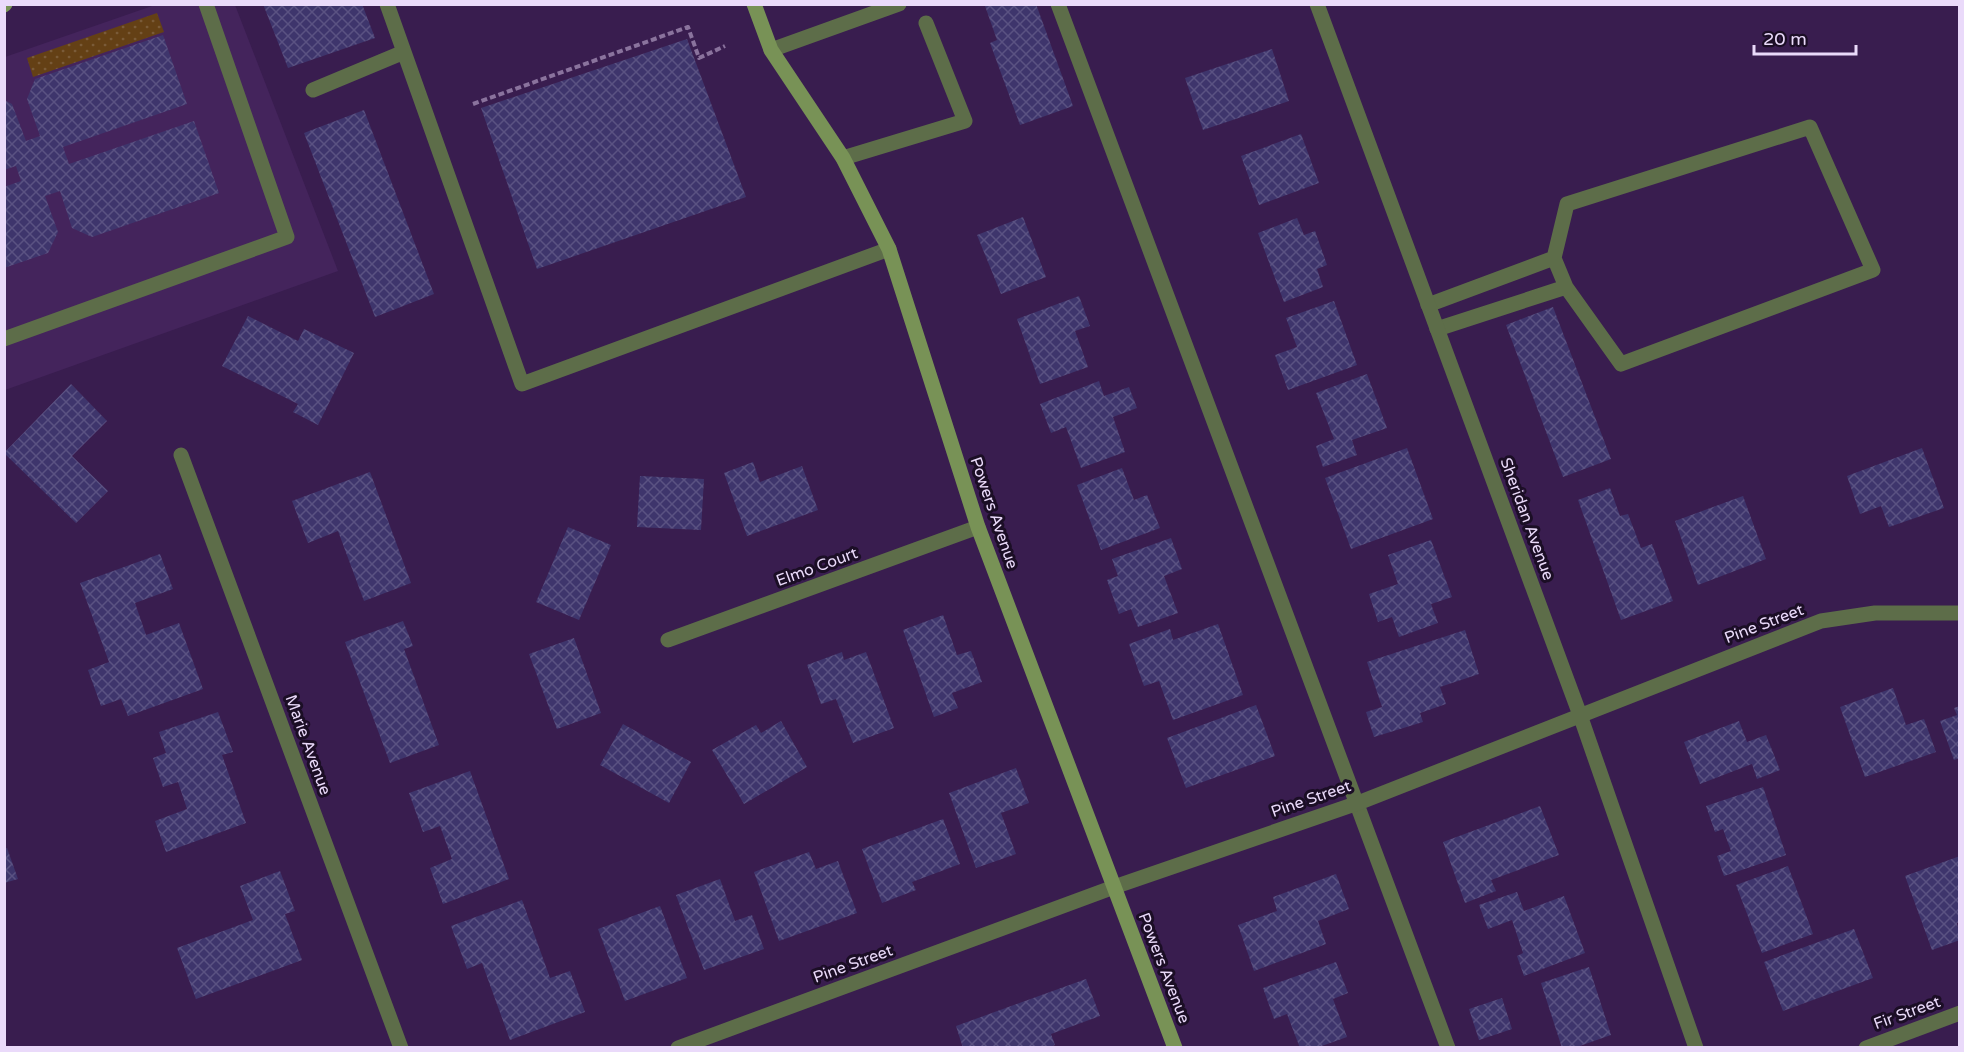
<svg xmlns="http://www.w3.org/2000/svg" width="1964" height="1052" viewBox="0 0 1964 1052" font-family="'Varela Round',sans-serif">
<defs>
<pattern id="grass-dots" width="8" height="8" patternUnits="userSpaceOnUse" patternTransform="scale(1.5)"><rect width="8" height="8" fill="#644015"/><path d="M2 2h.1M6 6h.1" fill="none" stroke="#7a5b38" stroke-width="1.8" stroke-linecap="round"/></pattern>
<pattern id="building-cross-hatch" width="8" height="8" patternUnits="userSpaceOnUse" patternTransform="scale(1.5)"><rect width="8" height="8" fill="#3e356c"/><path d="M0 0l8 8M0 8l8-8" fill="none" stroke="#5a5282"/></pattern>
</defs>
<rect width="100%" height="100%" fill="#391d4f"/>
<path fill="#44245c" d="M 155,5 L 235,5 L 338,271 L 5,390 L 5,57 Z"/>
<path fill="url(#grass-dots)" d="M 157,13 L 164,32 L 33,77 L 27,58 Z"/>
<path fill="url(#building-cross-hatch)" d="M 263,4 L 362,4 L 375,38 L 288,68 Z
M 988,4 L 1036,4 L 1073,106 L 1020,125 L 990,43 L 997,40 L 985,6 Z
M 163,35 L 187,104 L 63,147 L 69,164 L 194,121 L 219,193 L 92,237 L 72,228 L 60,191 L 45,196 L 58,232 L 48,253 L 4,268 L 4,187 L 21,181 L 16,166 L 4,170 L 4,100 L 12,104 L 26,141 L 40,136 L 27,99 L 35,79 Z
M 687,39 L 746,197 L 537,269 L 481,108 Z
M 1272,49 L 1289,101 L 1203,130 L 1185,78 Z
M 364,110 L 434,294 L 375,317 L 304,133 Z
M 1301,134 L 1319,183 L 1259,205 L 1241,156 Z
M 1023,217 L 1046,277 L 1001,294 L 977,235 Z
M 1297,218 L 1304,235 L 1315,231 L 1327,265 L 1317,269 L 1323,287 L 1284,302 L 1258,233 Z
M 1079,296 L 1090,326 L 1075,331 L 1088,367 L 1040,384 L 1017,319 Z
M 1334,301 L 1357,365 L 1288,390 L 1275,355 L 1297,347 L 1286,318 Z
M 1553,307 L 1611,459 L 1563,477 L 1506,325 Z
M 248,316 L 298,341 L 304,329 L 354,353 L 318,425 L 293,412 L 298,404 L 222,366 Z
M 1367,374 L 1387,428 L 1352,440 L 1357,455 L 1323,467 L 1316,446 L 1334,439 L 1316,393 Z
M 1099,381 L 1104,396 L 1129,387 L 1137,408 L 1113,417 L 1125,452 L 1081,468 L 1066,427 L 1051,433 L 1040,404 Z
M 71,384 L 107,421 L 72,456 L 108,491 L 76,523 L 4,453 Z
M 1407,448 L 1433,519 L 1351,549 L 1325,478 Z
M 1922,448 L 1944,508 L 1889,527 L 1881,506 L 1860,514 L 1847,476 Z
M 753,462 L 760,482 L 802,466 L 818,510 L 747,536 L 724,473 Z
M 1122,468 L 1134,500 L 1147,495 L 1160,528 L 1101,550 L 1077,485 Z
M 370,472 L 411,583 L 364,601 L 338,531 L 308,543 L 292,501 Z
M 640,476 L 704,479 L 701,530 L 637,527 Z
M 1610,488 L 1620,516 L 1628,514 L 1641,548 L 1652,544 L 1673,601 L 1621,620 L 1578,500 Z
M 1743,496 L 1766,559 L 1698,585 L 1675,521 Z
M 568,527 L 611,545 L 579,620 L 536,602 Z
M 1171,538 L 1182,569 L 1164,576 L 1178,613 L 1138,627 L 1131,609 L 1119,614 L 1107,580 L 1118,576 L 1112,559 Z
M 1431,540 L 1452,597 L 1431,604 L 1438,623 L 1399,637 L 1392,617 L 1378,622 L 1369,594 L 1398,584 L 1388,555 Z
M 160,554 L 173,589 L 135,603 L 146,635 L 179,623 L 203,689 L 128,716 L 121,699 L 101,706 L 88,670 L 109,662 L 80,583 Z
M 943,615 L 957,655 L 971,651 L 982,682 L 952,693 L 958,708 L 934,717 L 903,630 Z
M 403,621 L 413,646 L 404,649 L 439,745 L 390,763 L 345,642 Z
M 1218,624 L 1243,695 L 1173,720 L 1159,681 L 1144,686 L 1129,644 L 1170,629 L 1173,640 Z
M 1465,630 L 1479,674 L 1440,687 L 1446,704 L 1420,713 L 1423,722 L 1374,737 L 1366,712 L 1382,707 L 1367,662 Z
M 574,638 L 601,713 L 557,729 L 529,654 Z
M 842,652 L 844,660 L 866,652 L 894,728 L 853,743 L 836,699 L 821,704 L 807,665 Z
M 1893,688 L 1906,725 L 1924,719 L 1936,752 L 1865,777 L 1840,707 Z
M 1256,705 L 1275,756 L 1186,788 L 1167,738 Z
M 1960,706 L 1960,758 L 1954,760 L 1940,721 L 1957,715 L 1954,708 Z
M 218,712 L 233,752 L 222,755 L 246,823 L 166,852 L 155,821 L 187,809 L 178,782 L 163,787 L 153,758 L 166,753 L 159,732 Z
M 781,721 L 807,767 L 744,804 L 712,750 L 756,725 L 761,733 Z
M 1739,721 L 1747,742 L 1766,735 L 1780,770 L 1757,779 L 1752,764 L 1700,784 L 1684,742 Z
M 623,724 L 691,762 L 669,803 L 600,765 Z
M 1016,768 L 1029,803 L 1001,813 L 1016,854 L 976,868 L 949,793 Z
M 470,771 L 509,879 L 443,904 L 430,868 L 452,859 L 440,826 L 423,832 L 409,793 Z
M 1763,787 L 1786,855 L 1724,876 L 1717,856 L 1731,851 L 1723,829 L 1715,832 L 1706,806 Z
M 1540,806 L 1559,855 L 1491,880 L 1496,891 L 1465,903 L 1443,842 Z
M 943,819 L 960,864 L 912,882 L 916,890 L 882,903 L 862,849 Z
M 7,848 L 18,879 L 4,883 L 4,849 Z
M 809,852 L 816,869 L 838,861 L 857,913 L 779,941 L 754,872 Z
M 1960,856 L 1960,922 L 1957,923 L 1960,940 L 1932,950 L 1905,876 Z
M 1788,866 L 1813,934 L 1762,953 L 1736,885 Z
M 280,871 L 295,911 L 285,914 L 302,960 L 196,999 L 177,948 L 253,920 L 240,886 Z
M 1336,874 L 1349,909 L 1318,921 L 1326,944 L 1254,971 L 1238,925 L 1277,911 L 1273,897 Z
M 720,879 L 735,921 L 752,915 L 764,949 L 704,970 L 676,895 Z
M 1517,892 L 1524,911 L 1564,896 L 1585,953 L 1524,976 L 1517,956 L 1523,953 L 1512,920 L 1488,929 L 1479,905 Z
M 522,900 L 550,978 L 570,971 L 585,1012 L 510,1040 L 482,963 L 467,969 L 451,926 Z
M 660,906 L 687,978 L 625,1001 L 598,929 Z
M 1854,929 L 1873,978 L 1783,1011 L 1764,962 Z
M 1336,962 L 1348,993 L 1333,999 L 1347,1037 L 1316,1048 L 1300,1048 L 1287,1014 L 1274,1019 L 1263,988 Z
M 1589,967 L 1611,1035 L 1574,1048 L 1562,1048 L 1541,983 Z
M 1086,979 L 1100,1016 L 1051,1034 L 1055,1045 L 1048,1048 L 963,1048 L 956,1026 Z
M 1502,998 L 1512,1029 L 1479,1040 L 1469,1009 Z"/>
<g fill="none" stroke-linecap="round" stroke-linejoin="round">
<path stroke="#8a739d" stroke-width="4" stroke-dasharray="6 3" stroke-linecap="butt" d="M 473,104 L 688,27 L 699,58 L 725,46"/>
<path stroke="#5d6d49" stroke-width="15" d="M 387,4 L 522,384 L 889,249
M 1058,4 L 1448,1048
M 771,50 L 899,4
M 313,90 L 404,52
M 1810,127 L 1873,270 L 1621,364 L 1566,287 L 1554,258 L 1567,204 Z
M 843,158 L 965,121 L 926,23
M 1428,305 L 1554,258
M 1437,329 L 1566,287
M 4,339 L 287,237 L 206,4"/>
<path stroke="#5d6d49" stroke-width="15" d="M 1317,4 L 1580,715 L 1696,1048
M 181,455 L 401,1048
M 668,640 L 978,527
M 678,1048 L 1114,887 L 1358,803 L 1821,621 L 1875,613 L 1960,613
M 1866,1048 L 1960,1013"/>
<path stroke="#789256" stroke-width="15" d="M 754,4 L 771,50 L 843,158 L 889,249 L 978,527 L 1175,1048
M 4,5 L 5,4"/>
</g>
<g text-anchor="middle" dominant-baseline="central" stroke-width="6" stroke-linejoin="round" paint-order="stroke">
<g font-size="16" fill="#eadafa" stroke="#1b0e25">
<text transform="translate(994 513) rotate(71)">Powers Avenue</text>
<text transform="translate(1527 519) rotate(70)">Sheridan Avenue</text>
<text transform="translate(817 567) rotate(-20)">Elmo Court</text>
<text transform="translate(1764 624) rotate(-21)">Pine Street</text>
<text transform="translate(308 745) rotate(70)">Marie Avenue</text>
<text transform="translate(1311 799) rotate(-19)">Pine Street</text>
<text transform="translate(853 964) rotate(-20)">Pine Street</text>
<text transform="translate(1164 968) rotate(69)">Powers Avenue</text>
<text transform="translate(1907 1013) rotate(-20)">Fir Street</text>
</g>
</g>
<rect width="1964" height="1052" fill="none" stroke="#eadafa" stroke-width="12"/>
<path d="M1754 45v9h102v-9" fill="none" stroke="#eadafa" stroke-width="3"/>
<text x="1763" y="45" font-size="18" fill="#eadafa" stroke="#1b0e25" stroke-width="4.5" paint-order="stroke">20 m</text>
</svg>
